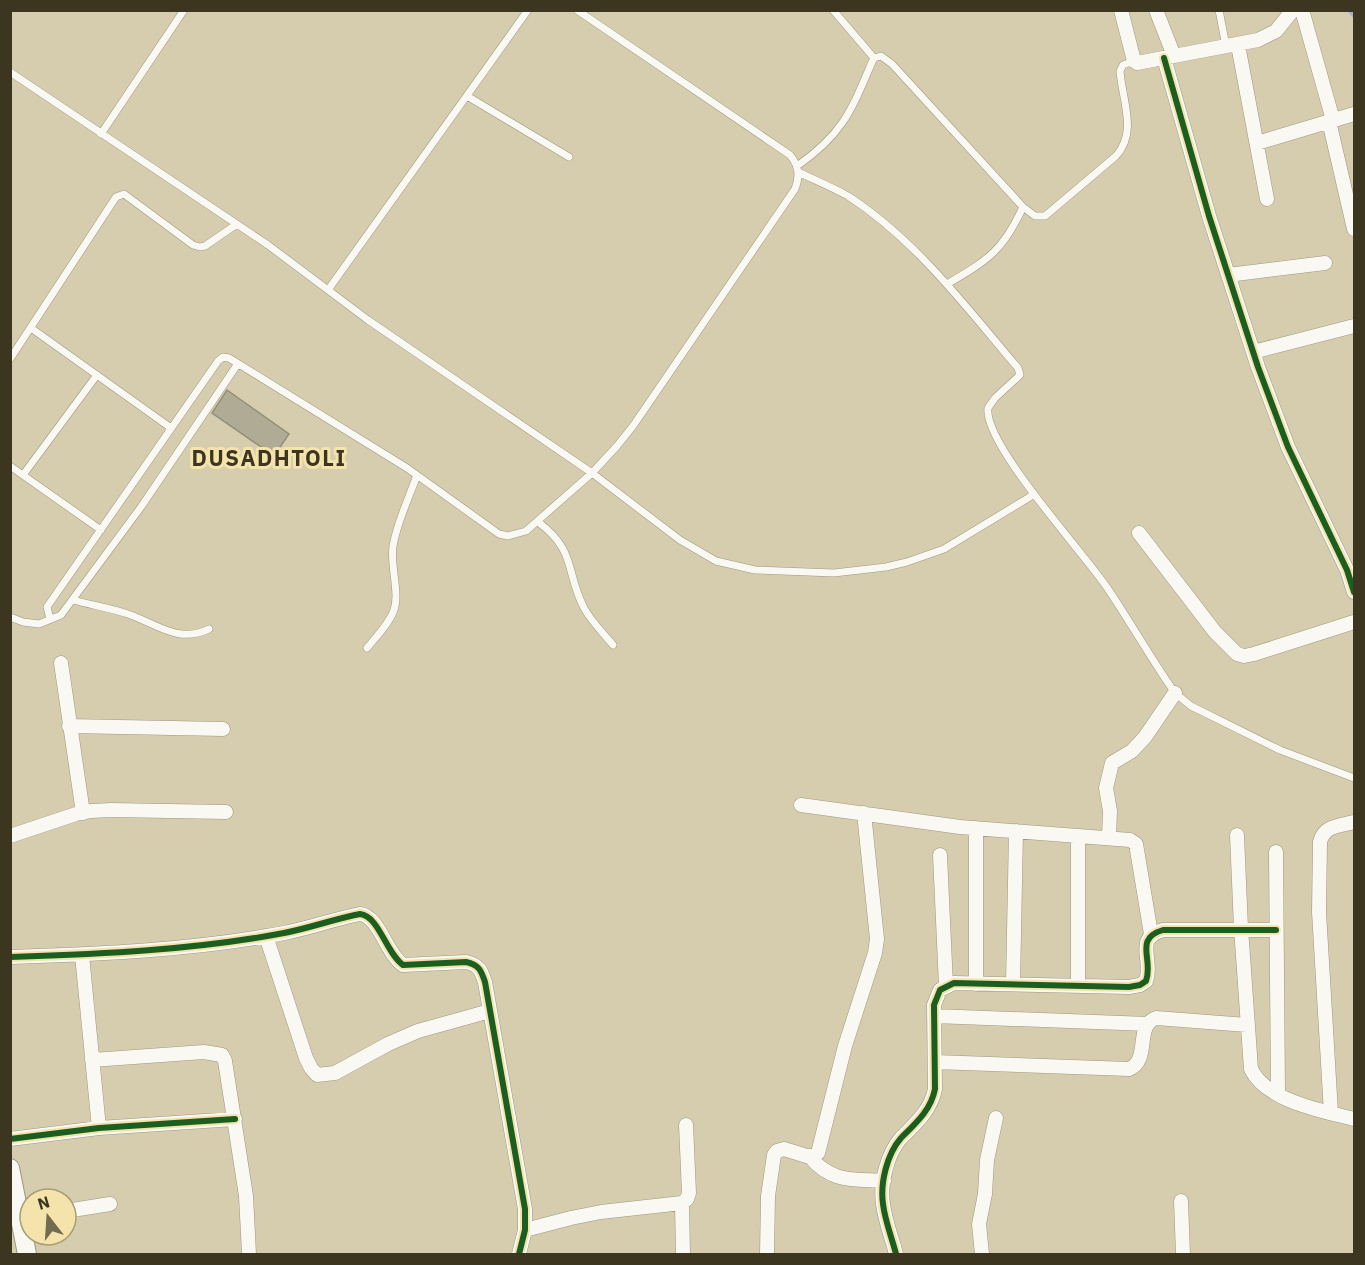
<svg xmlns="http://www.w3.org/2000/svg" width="1365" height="1265" viewBox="0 0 1365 1265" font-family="'IBM Plex Sans',sans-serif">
<rect width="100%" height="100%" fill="#d6cdaf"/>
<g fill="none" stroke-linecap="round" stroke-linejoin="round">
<path stroke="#a3aed8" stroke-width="4" d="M 1349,10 L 1354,16"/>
</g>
<path fill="#afab94" stroke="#938f78" stroke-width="1.5" d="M 227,390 L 289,434 L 274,456 L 212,413 Z"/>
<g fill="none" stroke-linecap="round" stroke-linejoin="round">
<defs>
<path id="service" d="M 833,10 L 874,58
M 1219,10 L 1226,46
M 10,72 L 268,245 L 368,320 L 592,473 L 680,540 L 716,561 L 755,570 L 834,573 L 886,567 L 907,562 L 944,549 L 1033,495
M 467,96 L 569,157
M 101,134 L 184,10
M 797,166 C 843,134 851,111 872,62 L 874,58 L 881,56 L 892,64 L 1023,207 L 1035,216 L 1045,216 L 1116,156 C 1138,132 1122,100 1120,71 L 1123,65 L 1134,61
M 798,172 C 815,180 832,187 848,196 C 916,240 966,307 1018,368 L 1020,375 L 995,398 L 988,408 C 983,444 1086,555 1108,589 C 1131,623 1151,659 1175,693 L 1191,706 L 1280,750 L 1354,778
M 947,284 C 988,260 1003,251 1023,207
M 328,290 L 528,10
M 31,328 L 171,428
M 10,359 L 116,197 L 124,194 L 193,245 L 200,247 L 205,246 L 237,224
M 10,466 L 101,530
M 23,475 L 97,375
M 538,522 C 577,551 565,571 584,608 C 591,621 603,633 613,645
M 73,600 C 91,605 110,608 128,614 C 157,624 178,644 209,629
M 10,617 L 23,622 L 39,624 L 61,615 L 141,507 L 237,365
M 50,619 L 47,607 L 218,361 L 223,357 L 229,358 L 407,468 L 499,534 L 508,536 L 526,531 L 592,473 L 617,446 L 633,426 L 795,189 C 800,176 799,166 790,155 L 577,10
M 367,648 C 376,637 389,624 394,610 C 400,593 390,566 393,546 C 397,522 409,498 417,475"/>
<path id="minor" d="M 1121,10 L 1134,61 L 1137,63 L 1258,40 L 1276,31 L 1293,10
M 1156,10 L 1174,56
M 1302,10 L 1333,120
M 1238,45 L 1267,199
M 1164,58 L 1209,216 L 1258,367 L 1288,447 L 1347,570 L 1354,592
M 1329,121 L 1354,229
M 1257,143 L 1354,114
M 1228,275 L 1325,263
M 1253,352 L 1354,326
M 1139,533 L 1215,632 L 1237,654 L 1244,656 L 1254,654 L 1354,622
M 61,663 L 83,813
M 69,726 L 223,729
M 801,805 L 960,827 L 1130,840 L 1136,844 L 1151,934
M 976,828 L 976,984
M 1237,835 L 1241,928 L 1251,1069 C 1266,1101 1323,1111 1354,1119
M 10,836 L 76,814 L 91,811 L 111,810 L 226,812
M 1109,837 L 1110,811 L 1106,788 L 1112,763 L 1132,751 L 1145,737 L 1175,693
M 1276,852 L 1278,1094
M 940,855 L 946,986
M 266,936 L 306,1058 L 311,1068 L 317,1075 L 335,1073 L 388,1044 L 418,1031 L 490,1011
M 82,955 L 99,1128
M 10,957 C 102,954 194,950 284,933 C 310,928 334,919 360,914 C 379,916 386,953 403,965 L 466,962 C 479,965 481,970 485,982 L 525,1209 L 525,1230 L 519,1254
M 1013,984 L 1016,831
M 1078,986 L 1078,836
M 934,1016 L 1148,1024
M 92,1060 L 204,1052 L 222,1055 L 225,1061 L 246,1196 L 249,1254
M 935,1062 L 1129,1069 C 1151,1060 1134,1026 1156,1018 L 1247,1025
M 1331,1113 L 1319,912 L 1320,842 C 1324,825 1340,826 1354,822
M 10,1139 L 99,1128 L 235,1119
M 810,1157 C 832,1183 853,1179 884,1181
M 1181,1201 L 1183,1254
M 682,1203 L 683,1254
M 66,1211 L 110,1204
M 525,1230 L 571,1218 L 601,1212 L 682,1203 L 687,1199 L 689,1193 L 686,1125
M 767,1254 L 768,1196 L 774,1155 L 777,1151 L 784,1149 L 810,1157 L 818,1153 L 845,1046 L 875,953 L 877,939 L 864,813
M 896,1254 C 892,1238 885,1221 883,1204 C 880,1183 887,1154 901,1138 C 916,1123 931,1110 935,1089 L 934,1005 L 940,990 L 954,983 L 1129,987 L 1140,985 L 1146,981 C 1154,959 1133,939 1163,930 L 1276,930
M 982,1254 L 979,1224 L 985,1194 L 987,1160 L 996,1118"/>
<path id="tertiary" d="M 10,1168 L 27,1254"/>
</defs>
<use href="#service" stroke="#9e977f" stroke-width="8"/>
<use href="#minor" stroke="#9e977f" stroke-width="15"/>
<use href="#tertiary" stroke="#9e977f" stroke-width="20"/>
<use href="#service" stroke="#f9f8f3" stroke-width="7"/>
<use href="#minor" stroke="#f9f8f3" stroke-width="14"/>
<use href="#tertiary" stroke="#f9f8f3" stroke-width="18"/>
<defs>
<path id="cycleway" d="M 1164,58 L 1209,216 L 1258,367 L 1288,447 L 1347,570 L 1354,592
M 10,957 C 102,954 194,950 284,933 C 310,928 334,919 360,914 C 379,916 386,953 403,965 L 466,962 C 479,965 481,970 485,982 L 525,1209 L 525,1230 L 519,1254
M 10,1139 L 99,1128 L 235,1119
M 896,1254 C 892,1238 885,1221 883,1204 C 880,1183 887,1154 901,1138 C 916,1123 931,1110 935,1089 L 934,1005 L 940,990 L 954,983 L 1129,987 L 1140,985 L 1146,981 C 1154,959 1133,939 1163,930 L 1276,930"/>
</defs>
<use href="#cycleway" stroke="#f4e3ab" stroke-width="10"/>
<use href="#cycleway" stroke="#1b5e20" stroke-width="6"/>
</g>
<g text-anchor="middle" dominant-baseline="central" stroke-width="6" stroke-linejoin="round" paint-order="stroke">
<g font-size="22" font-weight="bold" letter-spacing="1.5" fill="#3c351f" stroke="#f4e3ab">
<text x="269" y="457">DUSADHTOLI</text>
</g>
</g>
<rect width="1365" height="1265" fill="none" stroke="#3c351f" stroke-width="24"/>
<g transform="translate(48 1217) rotate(343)"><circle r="28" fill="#f4e3ab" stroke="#aa9d73" stroke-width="1.5"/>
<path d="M0-4.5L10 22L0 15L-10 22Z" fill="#726a51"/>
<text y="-9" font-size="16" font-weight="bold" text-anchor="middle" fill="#3c351f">N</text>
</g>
</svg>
